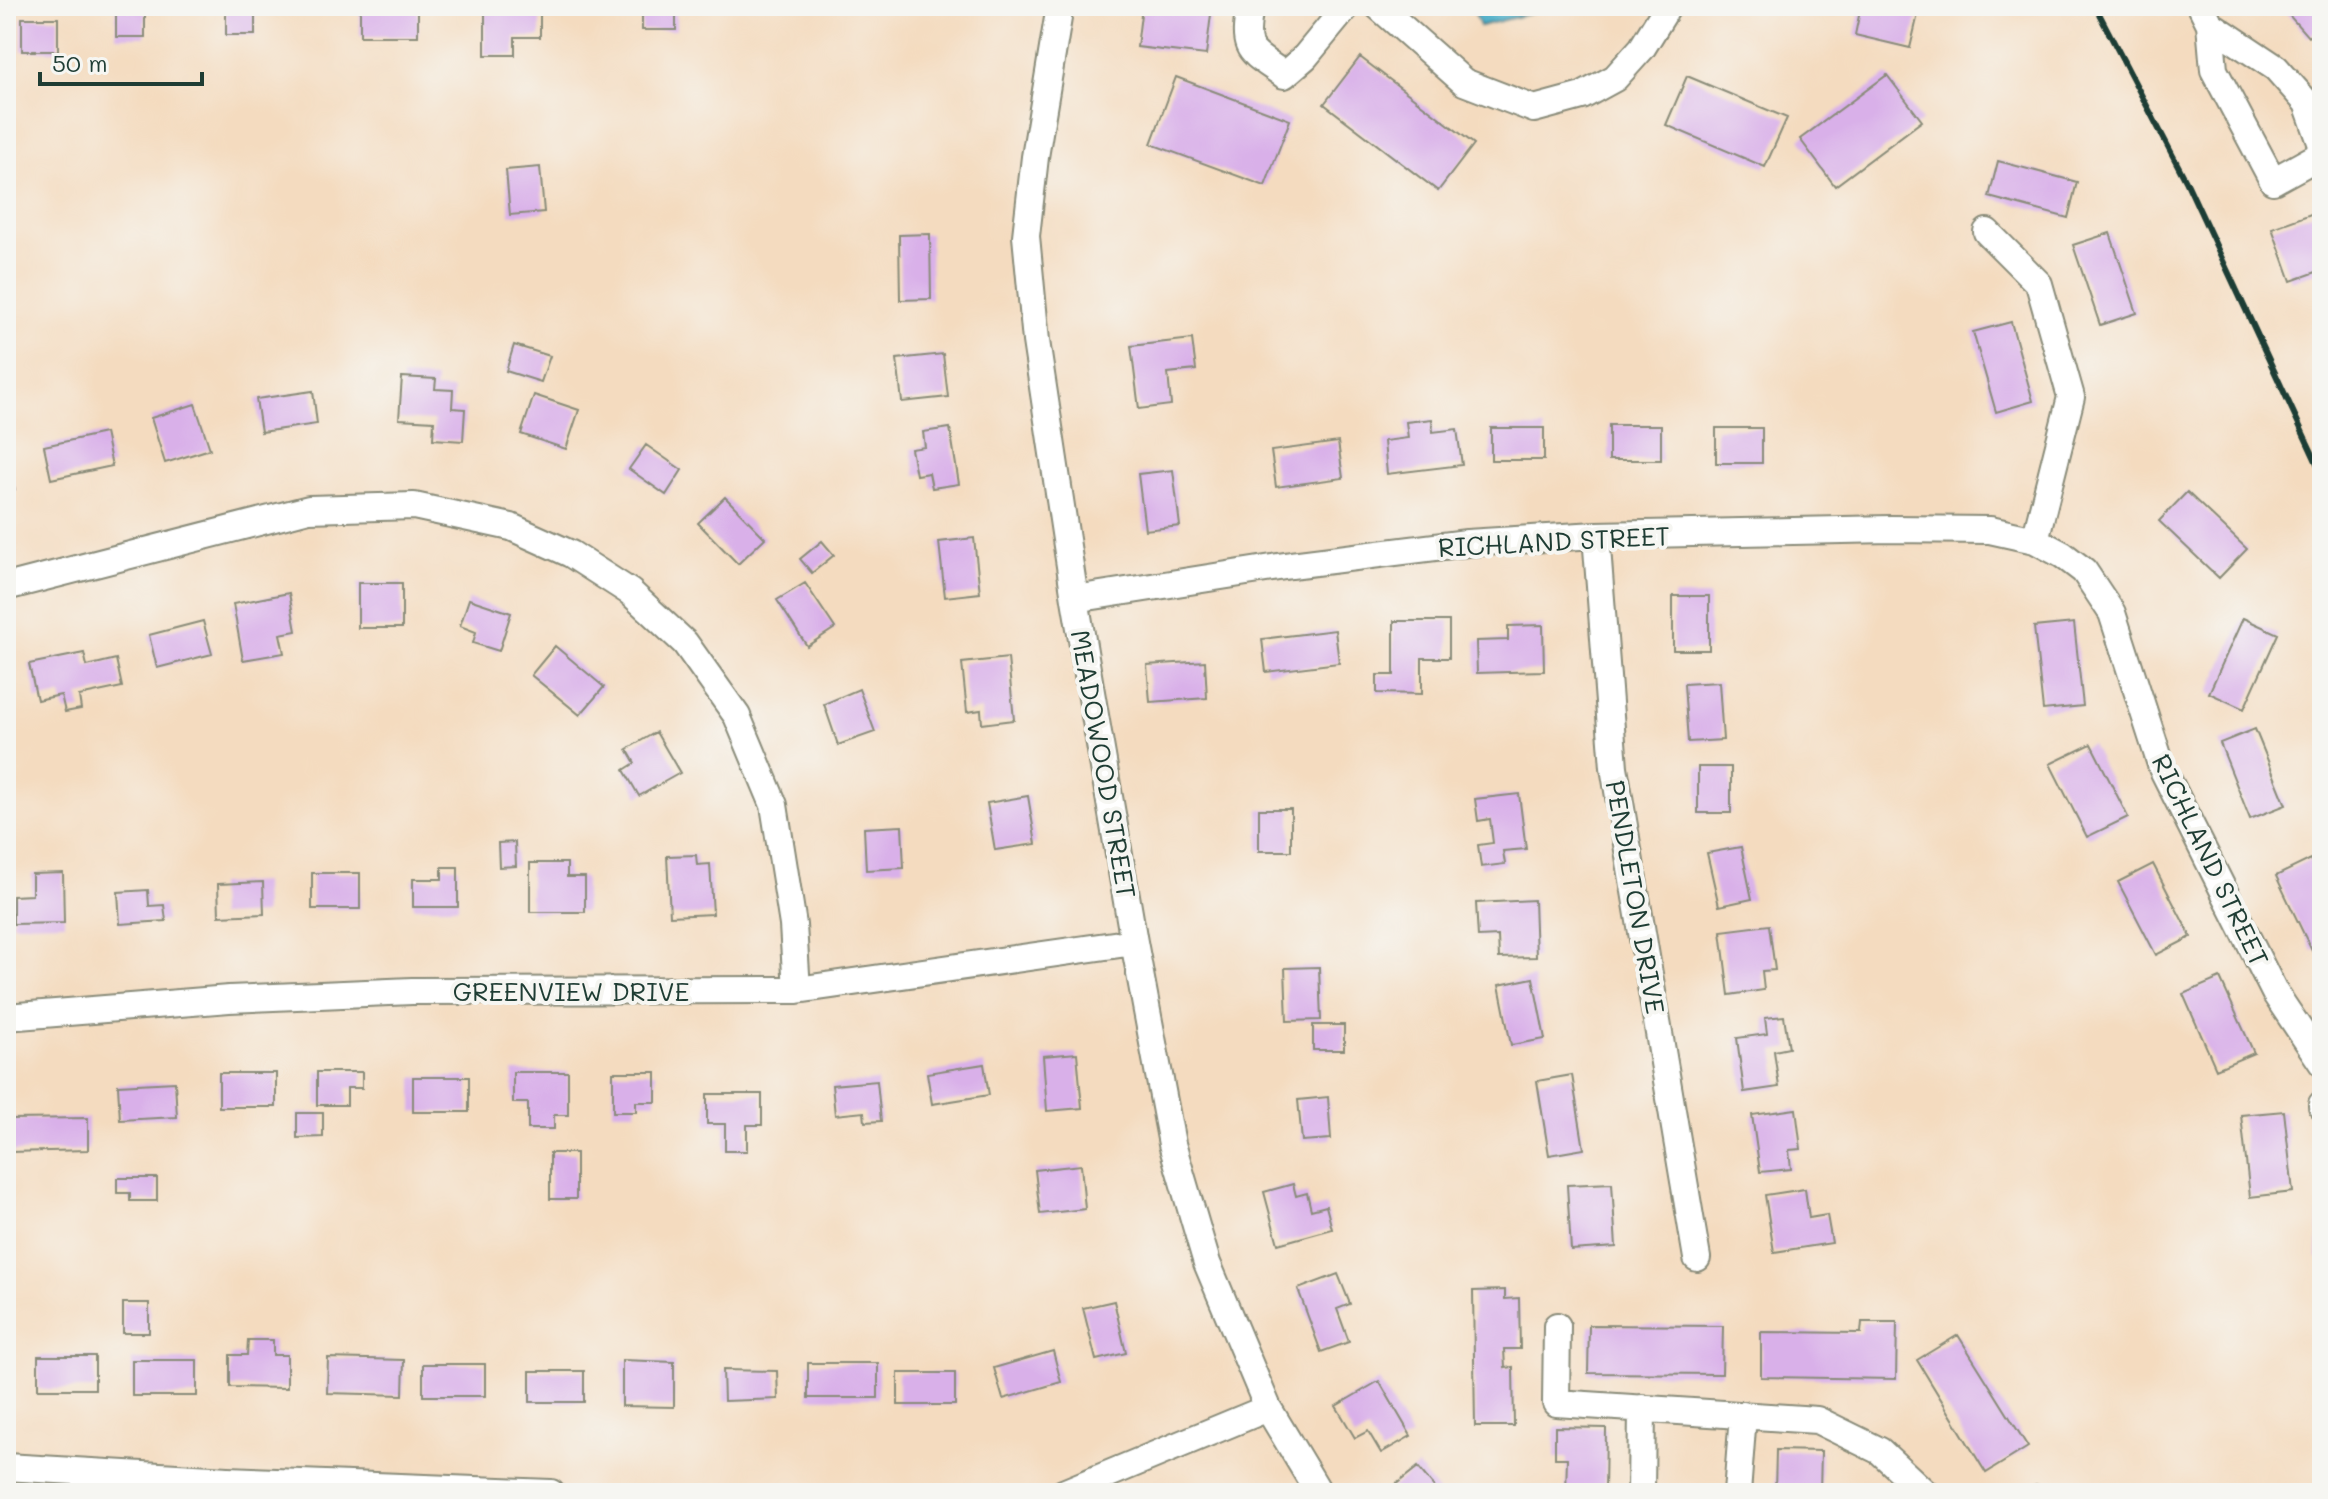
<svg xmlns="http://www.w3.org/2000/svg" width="2328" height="1499" viewBox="0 0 2328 1499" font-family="Mali,sans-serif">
<rect width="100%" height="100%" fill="#f6f6f2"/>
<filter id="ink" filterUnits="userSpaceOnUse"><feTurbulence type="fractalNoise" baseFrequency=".0125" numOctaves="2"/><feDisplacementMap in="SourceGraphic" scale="16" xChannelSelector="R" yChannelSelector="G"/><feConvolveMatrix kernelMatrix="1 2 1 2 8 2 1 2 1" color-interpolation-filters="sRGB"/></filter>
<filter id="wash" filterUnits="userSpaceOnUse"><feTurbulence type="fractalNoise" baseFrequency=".006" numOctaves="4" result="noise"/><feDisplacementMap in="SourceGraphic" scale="32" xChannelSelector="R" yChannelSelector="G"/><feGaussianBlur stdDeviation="1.8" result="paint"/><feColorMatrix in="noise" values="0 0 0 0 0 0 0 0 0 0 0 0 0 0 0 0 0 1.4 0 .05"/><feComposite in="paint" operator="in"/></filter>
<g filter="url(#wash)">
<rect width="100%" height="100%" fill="#f4dbbf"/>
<path fill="#49adc8" stroke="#34757e" stroke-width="2" d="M 1472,6 L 1546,6 L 1532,13 L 1480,26 Z"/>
<g id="blocks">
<path fill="#d9b0e9" d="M 116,6 L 145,6 L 145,37 L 116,37 Z
M 226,6 L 255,6 L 255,35 L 226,35 Z
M 360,6 L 418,6 L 418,36 L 360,36 Z
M 485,6 L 540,6 L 540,37 L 515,37 L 515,55 L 485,55 Z
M 642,6 L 676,6 L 676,30 L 642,30 Z
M 1142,6 L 1212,6 L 1206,55 L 1137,47 Z
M 1861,6 L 1920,6 L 1910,48 L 1855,35 Z
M 2281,6 L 2322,6 L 2322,26 L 2308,37 Z
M 22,18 L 58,18 L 58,51 L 22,51 Z
M 1360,57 L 1474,144 L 1438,191 L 1324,104 Z
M 1887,75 L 1922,121 L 1835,186 L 1800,139 Z
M 1687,76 L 1787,118 L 1765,167 L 1666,125 Z
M 1176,77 L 1290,120 L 1265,186 L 1151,144 Z
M 1998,161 L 2077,182 L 2068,218 L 1989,197 Z
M 540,167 L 544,212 L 510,215 L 506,170 Z
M 2322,210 L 2322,270 L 2291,281 L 2272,228 Z
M 2110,233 L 2137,313 L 2100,325 L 2073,245 Z
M 930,234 L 931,299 L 900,300 L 899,235 Z
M 2011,322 L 2033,401 L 1996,412 L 1973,332 Z
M 1192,339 L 1196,370 L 1168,373 L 1171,405 L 1139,409 L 1131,346 Z
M 514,345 L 550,356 L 541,382 L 506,371 Z
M 943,354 L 948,397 L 902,402 L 897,359 Z
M 402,377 L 436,379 L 435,389 L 453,390 L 452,408 L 465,409 L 463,441 L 433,439 L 434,421 L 399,419 Z
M 313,391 L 317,424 L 261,432 L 256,399 Z
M 534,395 L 579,410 L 566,449 L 521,434 Z
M 195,404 L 210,449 L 165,463 L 151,418 Z
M 1432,419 L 1433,432 L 1457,429 L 1462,465 L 1387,474 L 1384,441 L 1408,438 L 1406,422 Z
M 1609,425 L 1661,425 L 1661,460 L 1609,460 Z
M 950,428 L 959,484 L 932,488 L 929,473 L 916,475 L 911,449 L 925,447 L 923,432 Z
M 1491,428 L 1544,428 L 1544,460 L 1491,460 Z
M 1716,428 L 1762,428 L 1762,463 L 1716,463 Z
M 105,433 L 112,466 L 51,479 L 44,446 Z
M 1338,442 L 1343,478 L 1276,487 L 1271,451 Z
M 646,445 L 682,470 L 666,495 L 629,469 Z
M 6,451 L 15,490 L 6,492 Z
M 1173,470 L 1180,526 L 1145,530 L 1138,474 Z
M 2187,492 L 2247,549 L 2219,578 L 2159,521 Z
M 725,497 L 765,538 L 738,564 L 698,523 Z
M 974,538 L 980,593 L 945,597 L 939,542 Z
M 822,541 L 834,555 L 812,573 L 800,559 Z
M 358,583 L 402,583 L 402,628 L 358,628 Z
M 805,583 L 835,628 L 807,646 L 777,600 Z
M 289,593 L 296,631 L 280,634 L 284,653 L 243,660 L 233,604 Z
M 1673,596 L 1709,596 L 1709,650 L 1673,650 Z
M 469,599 L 511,613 L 499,651 L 473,643 L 476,632 L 460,626 Z
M 2243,618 L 2278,634 L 2244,709 L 2209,693 Z
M 203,621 L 212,654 L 157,668 L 149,635 Z
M 1394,621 L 1449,621 L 1449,658 L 1422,658 L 1422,694 L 1377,693 L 1377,675 L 1394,675 Z
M 2074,623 L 2083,706 L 2043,710 L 2034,627 Z
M 1543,625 L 1544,671 L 1477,673 L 1476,641 L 1508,640 L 1508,626 Z
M 1335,630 L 1339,663 L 1266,672 L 1262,639 Z
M 555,646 L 604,687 L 580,715 L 531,675 Z
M 84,653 L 87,666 L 116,659 L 122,687 L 79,696 L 81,709 L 65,712 L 61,695 L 37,700 L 29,664 Z
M 1008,658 L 1014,720 L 982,724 L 981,710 L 967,712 L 962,663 Z
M 1205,661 L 1207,698 L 1150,702 L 1147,665 Z
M 1719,682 L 1723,740 L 1688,742 L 1684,684 Z
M 859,689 L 875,732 L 838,745 L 824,704 Z
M 2255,729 L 2286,805 L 2250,819 L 2220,743 Z
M 656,732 L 680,773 L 639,796 L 624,770 L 635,763 L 627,749 Z
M 2091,744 L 2128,817 L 2087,837 L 2050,764 Z
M 1698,767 L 1731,767 L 1731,813 L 1698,813 Z
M 1519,794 L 1526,849 L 1503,851 L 1505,864 L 1481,867 L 1478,845 L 1493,843 L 1490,819 L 1478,821 L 1475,799 Z
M 1028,796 L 1036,844 L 995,850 L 987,803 Z
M 1259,809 L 1291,809 L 1291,851 L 1259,851 Z
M 902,826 L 904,868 L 866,870 L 864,828 Z
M 515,842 L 516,866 L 499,867 L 498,843 Z
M 1741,847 L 1752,899 L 1719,906 L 1707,853 Z
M 696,855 L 697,865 L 710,864 L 713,914 L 670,916 L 667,856 Z
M 2311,859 L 2322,882 L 2322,946 L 2312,951 L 2276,876 Z
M 530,863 L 567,863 L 567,877 L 585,877 L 585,912 L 530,912 Z
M 2153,864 L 2191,937 L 2156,955 L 2118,882 Z
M 442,867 L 458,867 L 458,907 L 413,907 L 413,879 L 442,879 Z
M 63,873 L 64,923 L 13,924 L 13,896 L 32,895 L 32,874 Z
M 312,873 L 360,873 L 360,909 L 312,909 Z
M 263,882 L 264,914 L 219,916 L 218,884 Z
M 148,890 L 149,906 L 164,905 L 166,921 L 120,924 L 118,892 Z
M 1534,900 L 1536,957 L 1499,958 L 1498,936 L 1478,937 L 1476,903 Z
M 1769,925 L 1775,970 L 1762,971 L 1764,990 L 1729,995 L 1721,931 Z
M 1319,967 L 1321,1020 L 1287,1021 L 1285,968 Z
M 1533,978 L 1545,1039 L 1511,1045 L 1499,985 Z
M 2220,978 L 2254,1053 L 2216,1069 L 2183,994 Z
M 1784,1016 L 1789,1048 L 1774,1051 L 1779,1087 L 1744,1092 L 1737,1038 L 1767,1034 L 1765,1018 Z
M 1313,1025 L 1344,1025 L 1344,1050 L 1313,1050 Z
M 1077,1053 L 1082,1108 L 1047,1111 L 1043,1056 Z
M 984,1064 L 989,1095 L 932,1104 L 927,1073 Z
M 317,1072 L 362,1072 L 362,1088 L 347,1088 L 347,1105 L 317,1105 Z
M 513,1072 L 568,1072 L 568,1115 L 554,1115 L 554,1129 L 528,1129 L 528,1103 L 513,1103 Z
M 613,1072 L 656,1072 L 656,1102 L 636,1102 L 636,1112 L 613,1112 Z
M 219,1073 L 276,1073 L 276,1107 L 219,1107 Z
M 1572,1075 L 1584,1149 L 1549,1155 L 1537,1081 Z
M 413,1077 L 469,1077 L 469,1112 L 413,1112 Z
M 877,1081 L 881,1121 L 865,1122 L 864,1112 L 835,1115 L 832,1085 Z
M 175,1082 L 177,1117 L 120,1120 L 118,1085 Z
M 707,1094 L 762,1094 L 762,1125 L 747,1125 L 747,1151 L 725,1151 L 725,1124 L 707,1124 Z
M 1328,1097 L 1331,1139 L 1302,1141 L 1298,1100 Z
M 1796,1109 L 1801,1149 L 1789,1150 L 1791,1169 L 1760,1172 L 1752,1115 Z
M 2284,1111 L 2293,1192 L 2250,1197 L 2241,1115 Z
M 297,1113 L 323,1113 L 323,1137 L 297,1138 Z
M 88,1118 L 88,1150 L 10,1152 L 9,1119 Z
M 550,1153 L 576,1153 L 576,1199 L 550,1199 Z
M 1081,1165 L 1085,1209 L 1040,1214 L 1035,1170 Z
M 117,1178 L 157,1178 L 157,1201 L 130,1201 L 130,1193 L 117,1193 Z
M 1612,1183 L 1616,1247 L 1571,1250 L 1567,1185 Z
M 1293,1184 L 1296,1196 L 1307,1193 L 1311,1210 L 1326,1206 L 1332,1229 L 1278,1244 L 1264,1192 Z
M 1805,1189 L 1809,1218 L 1827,1215 L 1832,1243 L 1774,1252 L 1765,1195 Z
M 2319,1212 L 2322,1212 L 2322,1258 L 2317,1258 Z
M 1338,1274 L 1350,1304 L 1337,1309 L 1349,1342 L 1321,1352 L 1298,1289 Z
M 1505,1290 L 1505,1299 L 1519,1298 L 1520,1349 L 1504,1349 L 1505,1368 L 1513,1367 L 1514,1426 L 1475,1426 L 1473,1291 Z
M 1114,1301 L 1126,1353 L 1096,1360 L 1083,1308 Z
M 123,1303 L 149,1303 L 149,1333 L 123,1333 Z
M 1862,1322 L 1897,1322 L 1896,1379 L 1761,1377 L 1761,1332 L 1861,1333 Z
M 1589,1325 L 1723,1326 L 1722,1374 L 1588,1373 Z
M 1958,1335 L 2028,1447 L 1986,1473 L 1917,1360 Z
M 248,1340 L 273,1340 L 273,1355 L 287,1355 L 287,1388 L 230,1387 L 230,1355 L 247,1355 Z
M 1053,1351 L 1061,1382 L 1003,1399 L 994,1368 Z
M 38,1356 L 95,1356 L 95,1389 L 38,1389 Z
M 328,1358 L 404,1360 L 403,1395 L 327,1393 Z
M 132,1360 L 197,1360 L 197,1396 L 132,1396 Z
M 622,1360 L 674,1362 L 674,1407 L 622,1406 Z
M 808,1363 L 878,1363 L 878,1398 L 808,1398 Z
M 423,1364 L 485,1364 L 485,1396 L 423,1396 Z
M 723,1370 L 777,1371 L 778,1399 L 724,1401 Z
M 530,1371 L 584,1371 L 584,1402 L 530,1402 Z
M 898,1373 L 955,1373 L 955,1405 L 898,1405 Z
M 1379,1381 L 1411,1436 L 1381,1453 L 1368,1431 L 1355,1438 L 1336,1406 Z
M 1555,1427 L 1606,1428 L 1605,1493 L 1566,1493 L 1567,1458 L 1555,1458 Z
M 1776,1450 L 1821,1451 L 1820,1493 L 1775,1493 Z
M 1418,1467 L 1439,1493 L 1393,1493 L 1390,1489 Z
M 2038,1485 L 2039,1493 L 2005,1493 L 2005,1492 Z"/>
</g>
</g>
<g filter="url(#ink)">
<use href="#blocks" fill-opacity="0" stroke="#8a8c7a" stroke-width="2"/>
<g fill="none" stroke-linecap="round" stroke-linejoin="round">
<defs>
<path id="minor" d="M 1060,6 L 1035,157 L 1026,236 L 1036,341 L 1075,599 L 1134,942 L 1172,1144 L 1207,1263 L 1268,1408 L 1319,1493
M 1250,6 C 1242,52 1248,49 1284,75 L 1305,57 L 1347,6
M 1378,6 L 1464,82 L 1534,109 L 1582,96 L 1615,78 L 1642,48 L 1668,6
M 2201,6 L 2210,24 L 2214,70 L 2273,181 L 2322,154
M 2210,24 L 2276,68 L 2307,103 L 2322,145
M 1987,232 L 2039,284 L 2071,397 L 2035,540
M 1596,535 L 1614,767 L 1697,1258
M 6,587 L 309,509 L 414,506 L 511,527 L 571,554 L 630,592 L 685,643 L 737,716 L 774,805 L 793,925 L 797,990
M 1075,599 L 1291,565 L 1467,543 L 1596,535 L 1891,529 L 1990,530 L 2035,540 L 2063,555 L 2084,571 L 2112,613 L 2162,768 L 2275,993 L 2322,1063
M 6,1017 L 229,999 L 412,991 L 797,990 L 1134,942
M 2322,1104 L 2322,1106
M 1557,1326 L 1556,1403 L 1817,1420 L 1880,1451 L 1925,1493
M 6,1467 L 228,1480 L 551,1493
M 1063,1493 L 1268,1408
M 1641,1493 L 1642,1408
M 1737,1493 L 1743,1415"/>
</defs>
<use href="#minor" stroke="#8a8c7a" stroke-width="30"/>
<use href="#minor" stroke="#fff" stroke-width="26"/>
<path stroke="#1f3d34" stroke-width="6" d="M 2095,6 L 2186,181 L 2322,474"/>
</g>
</g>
<g text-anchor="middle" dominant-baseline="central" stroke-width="8" stroke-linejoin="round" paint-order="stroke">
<g font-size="26" fill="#1f3d34" stroke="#f6f6f2">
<text transform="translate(1554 541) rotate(-3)">RICHLAND STREET</text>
<text transform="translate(1104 764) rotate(80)">MEADOWOOD STREET</text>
<text transform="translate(2211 860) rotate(64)">RICHLAND STREET</text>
<text transform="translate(1636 897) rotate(80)">PENDLETON DRIVE</text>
<text x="571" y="991">GREENVIEW DRIVE</text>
</g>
</g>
<rect width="2328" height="1499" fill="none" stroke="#f6f6f2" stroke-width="32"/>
<path d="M40 72v12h162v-12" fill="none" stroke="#1f3d34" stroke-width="4"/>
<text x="52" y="72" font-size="24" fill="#1f3d34" stroke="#f6f6f2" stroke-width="6" paint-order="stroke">50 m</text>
</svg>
